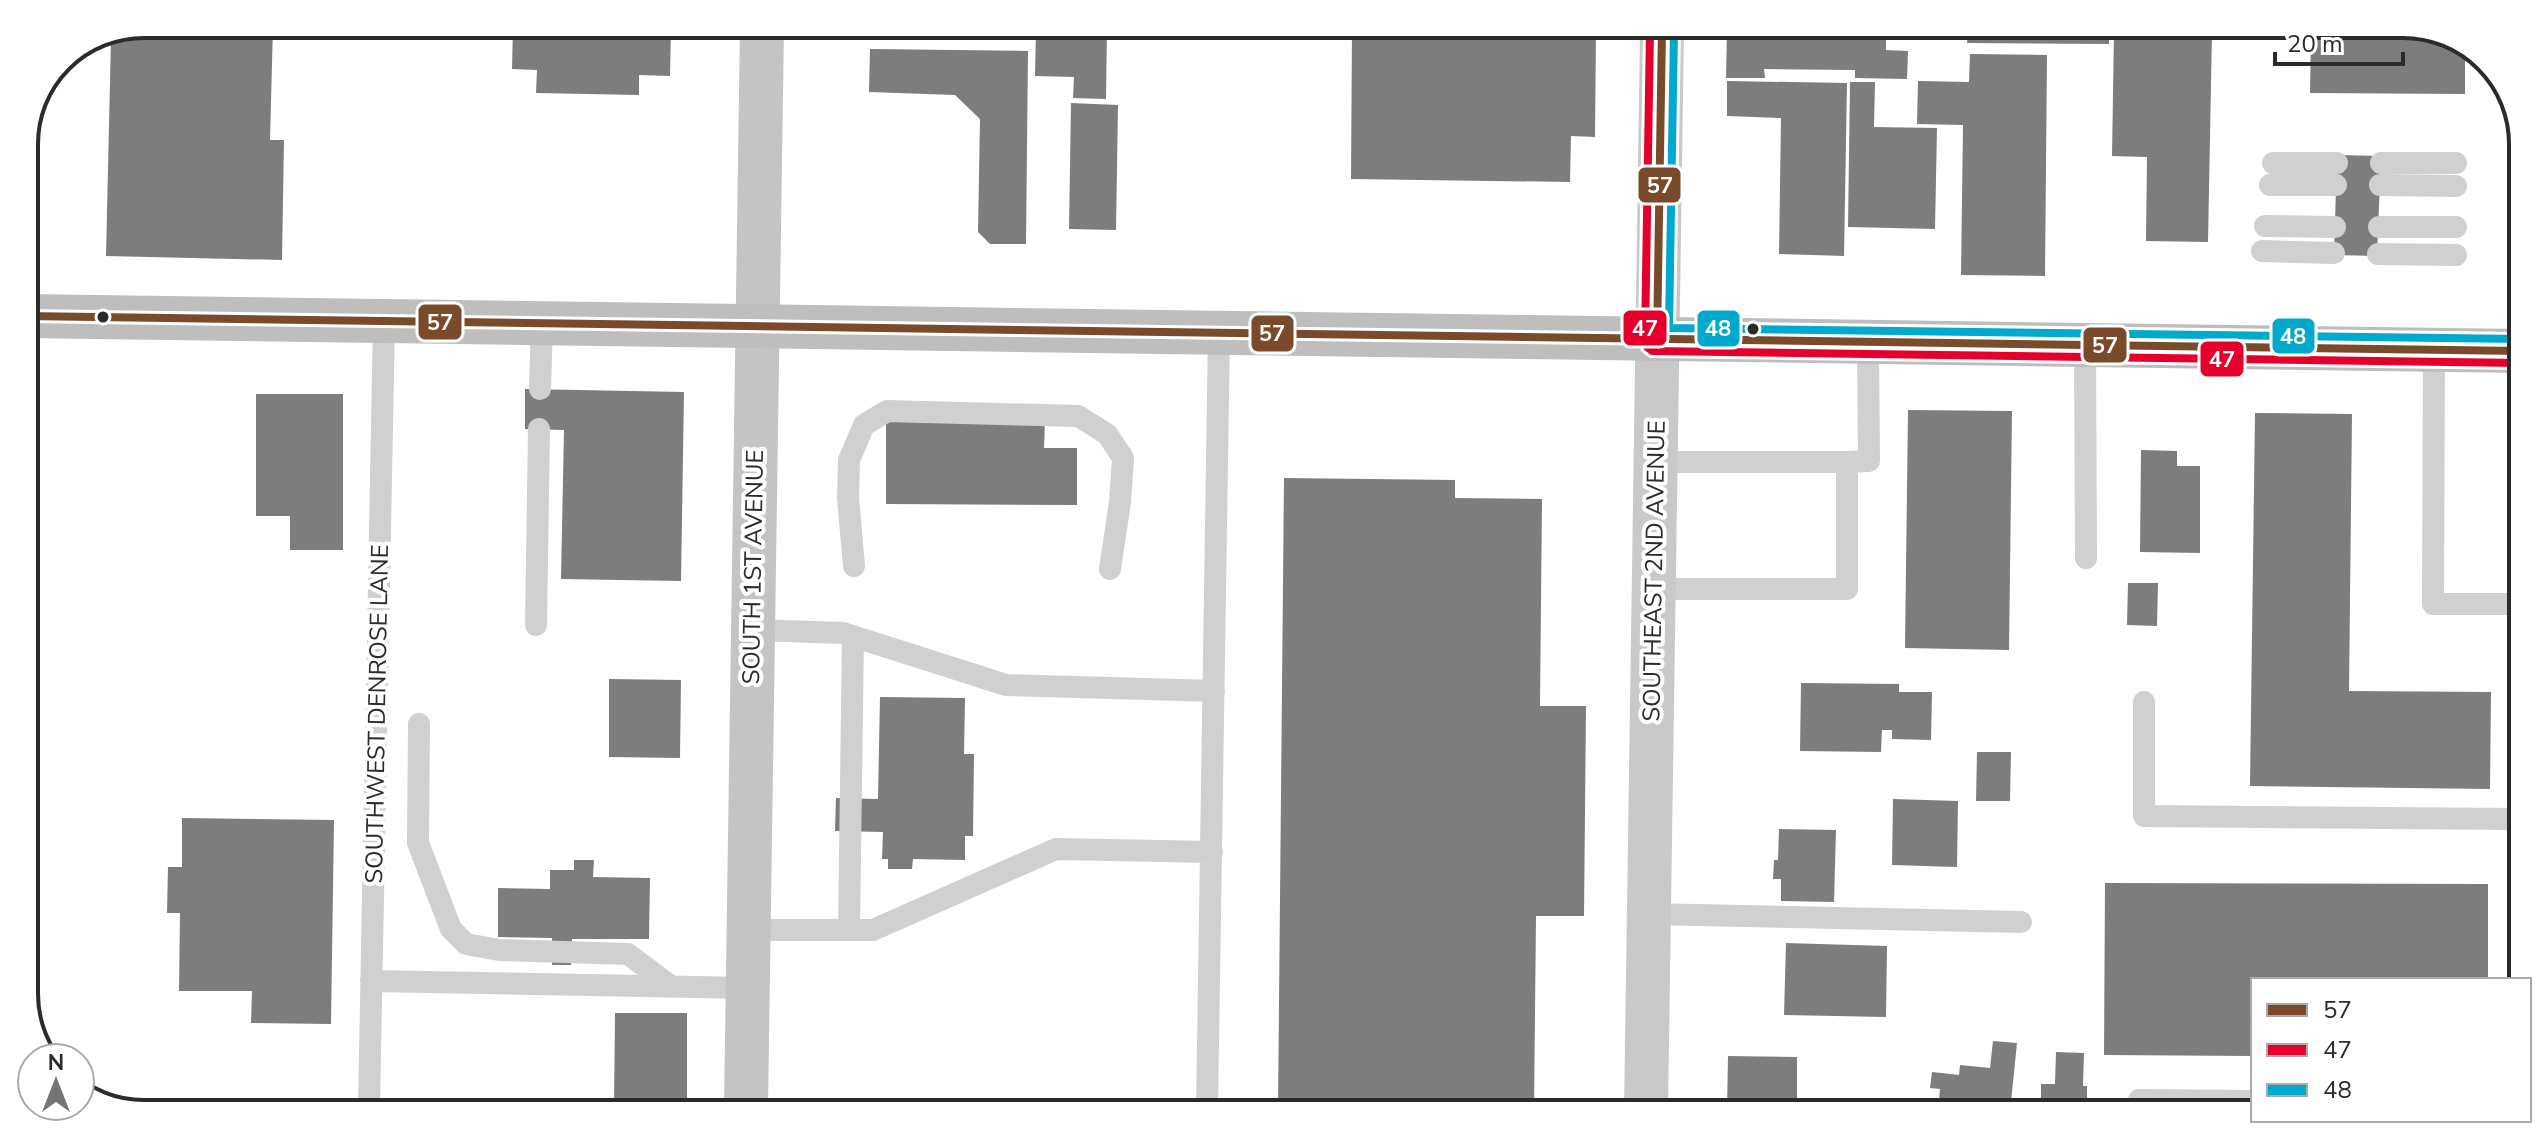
<svg xmlns="http://www.w3.org/2000/svg" width="2547" height="1138" viewBox="0 0 2547 1138" font-family="'Nunito Sans',sans-serif">
<rect width="100%" height="100%" fill="#fff"/>
<path fill="#7d7d7d" d="M 144,24 L 273,25 L 270,140 L 284,140 L 282,260 L 106,256 L 111,38 Z
M 513,25 L 671,26 L 670,76 L 639,75 L 639,95 L 536,93 L 537,70 L 512,69 Z
M 1036,28 L 1107,28 L 1106,99 L 1073,98 L 1074,77 L 1035,76 Z
M 1352,29 L 1596,30 L 1595,137 L 1571,136 L 1570,182 L 1351,179 Z
M 1727,30 L 1886,31 L 1886,50 L 1908,51 L 1907,79 L 1855,78 L 1855,70 L 1764,69 L 1765,78 L 1726,78 Z
M 1968,31 L 2109,32 L 2109,44 L 1967,43 Z
M 2114,32 L 2212,32 L 2208,242 L 2146,241 L 2147,157 L 2112,156 Z
M 2311,33 L 2449,33 L 2465,46 L 2465,94 L 2310,93 Z
M 870,49 L 1028,51 L 1026,244 L 990,244 L 978,232 L 980,119 L 955,95 L 869,92 Z
M 1970,54 L 2047,55 L 2045,276 L 1961,275 L 1963,125 L 1917,124 L 1918,81 L 1969,82 Z
M 1727,81 L 1847,83 L 1844,256 L 1779,254 L 1781,118 L 1727,116 Z
M 1850,82 L 1875,82 L 1874,127 L 1937,128 L 1935,229 L 1848,227 Z
M 1071,103 L 1118,105 L 1116,230 L 1069,229 Z
M 2337,155 L 2381,156 L 2377,256 L 2334,255 Z
M 525,389 L 684,392 L 681,581 L 561,579 L 564,430 L 525,429 Z
M 256,394 L 343,394 L 343,550 L 290,550 L 290,516 L 256,516 Z
M 1908,410 L 2012,411 L 2009,650 L 1905,648 Z
M 2255,413 L 2352,414 L 2349,691 L 2491,692 L 2490,789 L 2250,786 Z
M 886,419 L 1045,421 L 1044,448 L 1077,448 L 1077,505 L 886,504 Z
M 2141,450 L 2177,451 L 2177,466 L 2200,466 L 2200,553 L 2140,552 Z
M 1284,478 L 1455,480 L 1455,498 L 1542,499 L 1540,706 L 1586,706 L 1584,916 L 1536,916 L 1534,1110 L 1278,1109 Z
M 2128,583 L 2158,583 L 2157,626 L 2127,625 Z
M 609,679 L 681,680 L 680,758 L 609,757 Z
M 1801,683 L 1899,684 L 1899,692 L 1932,692 L 1931,740 L 1892,739 L 1892,730 L 1882,730 L 1881,752 L 1800,751 Z
M 880,697 L 965,698 L 964,754 L 974,754 L 973,836 L 965,836 L 965,860 L 913,859 L 912,869 L 888,869 L 888,859 L 882,859 L 883,832 L 835,831 L 836,798 L 878,799 Z
M 1977,752 L 2011,752 L 2010,801 L 1976,801 Z
M 1893,799 L 1958,801 L 1957,867 L 1892,865 Z
M 182,818 L 334,820 L 331,1024 L 251,1023 L 252,991 L 179,991 L 180,913 L 167,913 L 168,867 L 182,867 Z
M 1779,829 L 1836,830 L 1834,902 L 1781,901 L 1781,879 L 1773,879 L 1774,860 L 1778,860 Z
M 574,860 L 594,860 L 593,877 L 650,878 L 649,939 L 572,939 L 571,965 L 552,965 L 552,938 L 498,937 L 498,888 L 550,889 L 550,870 L 574,870 Z
M 2105,883 L 2488,884 L 2488,980 L 2253,980 L 2253,1056 L 2104,1055 Z
M 1786,943 L 1887,946 L 1886,1017 L 1784,1015 Z
M 615,1013 L 687,1013 L 687,1107 L 614,1107 Z
M 1993,1041 L 2017,1043 L 2011,1102 L 1989,1100 L 1988,1112 L 1938,1112 L 1940,1089 L 1930,1088 L 1932,1072 L 1959,1075 L 1960,1065 L 1990,1068 Z
M 2056,1052 L 2084,1053 L 2083,1086 L 2087,1086 L 2087,1113 L 2041,1113 L 2041,1084 L 2055,1084 Z
M 1728,1056 L 1797,1057 L 1797,1112 L 1727,1111 Z"/>
<g fill="none" stroke-linecap="round" stroke-linejoin="round">
<path stroke="#d0d0d0" stroke-width="22" d="M 2273,163 L 2337,163
M 2381,163 L 2456,163
M 2270,185 L 2336,185
M 2380,185 L 2456,186
M 2265,226 L 2335,227
M 2379,227 L 2456,227
M 2262,251 L 2334,253
M 2378,254 L 2456,255
M 2085,346 L 2086,558
M 2434,350 L 2433,604 L 2518,604
M 540,389 L 542,324
M 1847,462 L 1869,461 L 1868,344
M 854,566 L 848,498 L 849,460 L 864,425 L 887,411 L 1078,416 L 1107,434 L 1123,458 L 1120,502 L 1110,569
M 1654,589 L 1847,589 L 1847,462 L 1656,462
M 536,625 L 539,429
M 753,630 L 843,633 L 1006,685 L 1214,691
M 2144,702 L 2144,816 L 2516,819
M 419,724 L 418,843 L 451,929 L 466,944 L 499,950 L 628,954 L 672,987
M 1649,914 L 2021,922
M 749,930 L 873,930 L 1056,849 L 1212,852
M 849,930 L 853,636
M 371,981 L 748,988
M 369,1106 L 384,322
M 1207,1109 L 1219,332
M 2139,1113 L 2139,1100 L 2253,1101"/>
<path stroke="#c9c9c9" stroke-width="44" d="M 1646,1111 L 1662,30"/>
<path stroke="#c4c4c4" stroke-width="44" d="M 746,1107 L 762,26"/>
<path stroke="#bebebe" stroke-width="44" d="M 24,316 L 2521,351"/>
<defs>
<path id="bus-1" d="M 24,316 L 2521,351
M 1657,340 L 1662,30"/>
<path id="bus-2" d="M 1650,30 L 1645,340 L 1647,347 L 1652,351 L 2520,363"/>
<path id="bus-3" d="M 1674,30 L 1669,328 L 2521,339"/>
</defs>
<use href="#bus-1" stroke="#fff" stroke-width="14"/>
<use href="#bus-2" stroke="#fff" stroke-width="14"/>
<use href="#bus-3" stroke="#fff" stroke-width="14"/>
<use href="#bus-1" stroke="#7a4b2a" stroke-width="8"/>
<use href="#bus-2" stroke="#e4002b" stroke-width="8"/>
<use href="#bus-3" stroke="#00a9ce" stroke-width="8"/>
</g>
<g fill="#2b2b2b" stroke="#fff" stroke-width="3">
<circle cx="103" cy="317" r="7"/>
<circle cx="1753" cy="329" r="7"/>
</g>
<g text-anchor="middle" dominant-baseline="central" stroke-width="8" stroke-linejoin="round" paint-order="stroke">
<g font-size="24" fill="#2b2b2b" stroke="#fff">
<text transform="translate(753 567) rotate(-89)">SOUTH 1ST AVENUE</text>
<text transform="translate(1654 571) rotate(-89)">SOUTHEAST 2ND AVENUE</text>
<text transform="translate(377 714) rotate(-89)">SOUTHWEST DENROSE LANE</text>
</g>
</g>
<path d="M0 0H2547V1138H0ZM144 38H2403A106 106 0 0 1 2509 144V994A106 106 0 0 1 2403 1100H144A106 106 0 0 1 38 994V144A106 106 0 0 1 144 38Z" fill="#fff" fill-rule="evenodd"/>
<path fill="none" stroke="#2b2b2b" stroke-width="4" d="M144 38H2403A106 106 0 0 1 2509 144V994A106 106 0 0 1 2403 1100H144A106 106 0 0 1 38 994V144A106 106 0 0 1 144 38Z"/>
<g stroke="#fff" stroke-width="3">
<rect x="1637" y="166" width="45" height="38" rx="8" fill="#7a4b2a"/>
<rect x="417" y="303" width="46" height="38" rx="8" fill="#7a4b2a"/>
<rect x="1622" y="309" width="46" height="38" rx="8" fill="#e4002b"/>
<rect x="1696" y="309" width="45" height="39" rx="8" fill="#00a9ce"/>
<rect x="1250" y="314" width="45" height="39" rx="8" fill="#7a4b2a"/>
<rect x="2271" y="317" width="45" height="38" rx="8" fill="#00a9ce"/>
<rect x="2082" y="326" width="46" height="38" rx="8" fill="#7a4b2a"/>
<rect x="2199" y="340" width="46" height="38" rx="8" fill="#e4002b"/>
</g>
<g font-size="22" text-anchor="middle" font-weight="bold" fill="#fff">
<text x="1660" y="193">57</text>
<text x="440" y="330">57</text>
<text x="1645" y="336">47</text>
<text x="1718" y="336">48</text>
<text x="1272" y="341">57</text>
<text x="2293" y="344">48</text>
<text x="2105" y="353">57</text>
<text x="2222" y="367">47</text>
</g>
<rect x="2251" y="978" width="280" height="144" fill="#ffffff" stroke="#aaaaaa" stroke-width="2"/>
<rect x="2267" y="1004" width="40" height="12" fill="#7a4b2a" stroke="#aaaaaa" stroke-width="2"/>
<text x="2323" y="1018" font-size="24" fill="#2b2b2b">57</text>
<rect x="2267" y="1044" width="40" height="12" fill="#e4002b" stroke="#aaaaaa" stroke-width="2"/>
<text x="2323" y="1058" font-size="24" fill="#2b2b2b">47</text>
<rect x="2267" y="1084" width="40" height="12" fill="#00a9ce" stroke="#aaaaaa" stroke-width="2"/>
<text x="2323" y="1098" font-size="24" fill="#2b2b2b">48</text>
<g transform="translate(56 1082)"><circle r="38" fill="#ffffff" stroke="#aaaaaa" stroke-width="2"/>
<path d="M0-6L14 30L0 20L-14 30Z" fill="#757575"/>
<text y="-12" font-size="22" font-weight="bold" text-anchor="middle" fill="#2b2b2b">N</text>
</g>
<path d="M2275 52v12h128v-12" fill="none" stroke="#2b2b2b" stroke-width="4"/>
<text x="2287" y="52" font-size="24" fill="#2b2b2b" stroke="#ffffff" stroke-width="6" paint-order="stroke">20 m</text>
</svg>
